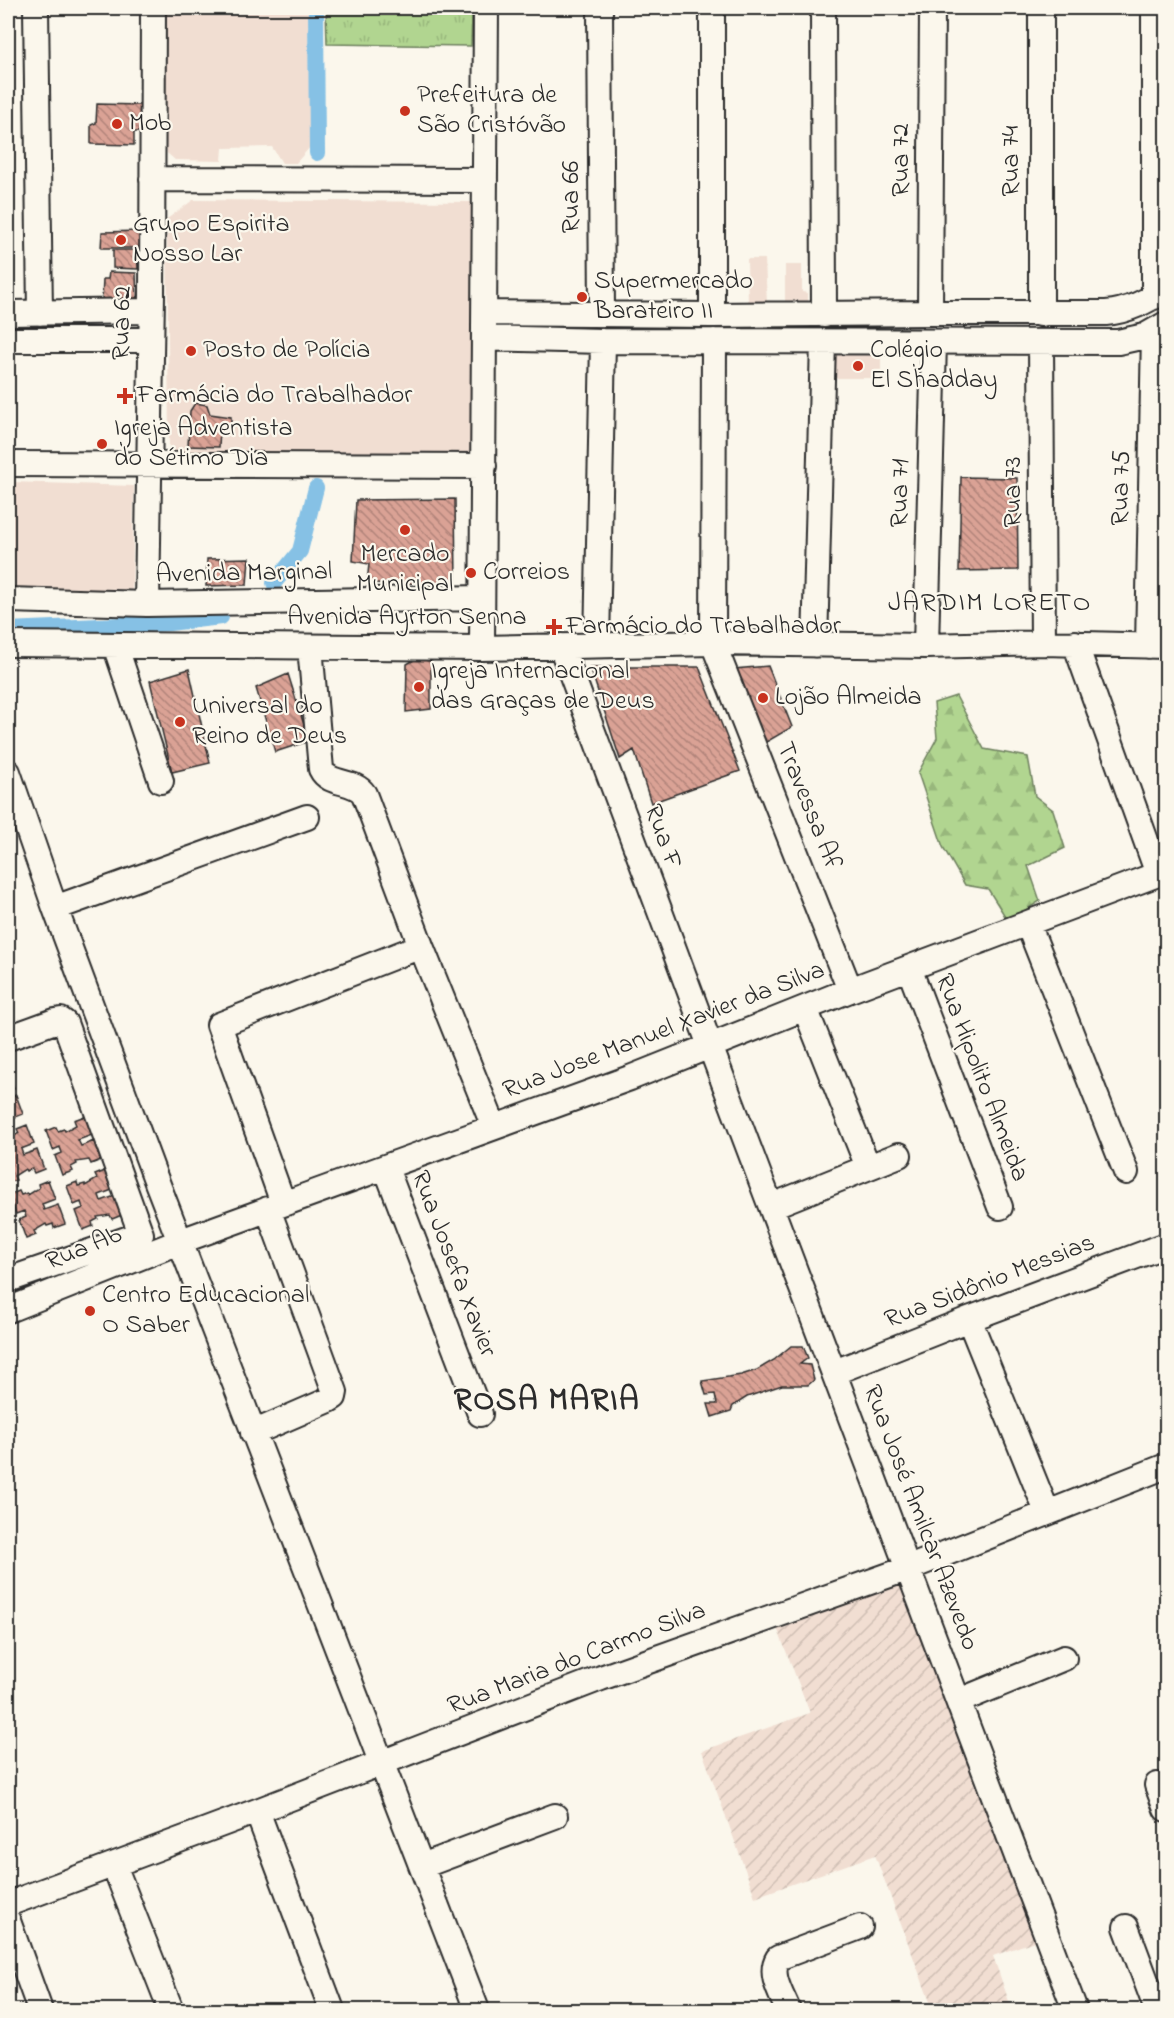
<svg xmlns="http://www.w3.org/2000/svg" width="1174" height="2018" viewBox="0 0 1174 2018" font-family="'Indie Flower',sans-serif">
<defs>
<pattern id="industrial-furrows" width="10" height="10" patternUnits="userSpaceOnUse" patternTransform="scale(1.5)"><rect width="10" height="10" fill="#f1ded2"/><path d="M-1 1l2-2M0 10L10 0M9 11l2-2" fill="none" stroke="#cfbfb4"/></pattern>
<pattern id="forest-firs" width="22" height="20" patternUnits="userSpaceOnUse" patternTransform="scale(1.5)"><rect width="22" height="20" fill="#b1d590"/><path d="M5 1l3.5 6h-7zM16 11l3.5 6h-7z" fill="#98b77c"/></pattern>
<pattern id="park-tufts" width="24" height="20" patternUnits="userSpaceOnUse" patternTransform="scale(1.5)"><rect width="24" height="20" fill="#b1d590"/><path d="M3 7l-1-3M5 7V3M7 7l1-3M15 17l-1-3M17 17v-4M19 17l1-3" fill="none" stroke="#98b77c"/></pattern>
<pattern id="building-back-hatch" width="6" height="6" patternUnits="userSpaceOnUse" patternTransform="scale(1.5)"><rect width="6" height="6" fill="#daa295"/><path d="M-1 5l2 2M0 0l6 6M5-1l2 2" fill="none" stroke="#b1847a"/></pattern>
</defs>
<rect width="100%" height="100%" fill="#fbf7ec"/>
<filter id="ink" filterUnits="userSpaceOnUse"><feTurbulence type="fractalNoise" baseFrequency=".0167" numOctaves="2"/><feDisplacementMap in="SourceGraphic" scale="12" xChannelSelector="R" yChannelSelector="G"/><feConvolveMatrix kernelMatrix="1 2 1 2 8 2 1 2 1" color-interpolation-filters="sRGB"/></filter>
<g filter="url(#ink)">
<path fill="#f1ded2" d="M 164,8 L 308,8 L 310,147 L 296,163 L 282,163 L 272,147 L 223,148 L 222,161 L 175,160 L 167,153 L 163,114 Z
M 193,200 L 473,202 L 476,459 L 169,451 L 167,219 Z
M 747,259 L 765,259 L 767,304 L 748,305 Z
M 785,265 L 802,265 L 802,292 L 808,293 L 808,302 L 785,302 Z
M 834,353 L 881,354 L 881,378 L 834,378 Z
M 11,482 L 134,486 L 132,591 L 8,590 Z"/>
<path fill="url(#industrial-furrows)" d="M 898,1573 L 1040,1939 L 993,1956 L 1012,2010 L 933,2010 L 875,1855 L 755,1897 L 702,1751 L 810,1713 L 774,1620 Z"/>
<path fill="url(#forest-firs)" stroke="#6e805e" stroke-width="1.5" d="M 956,696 L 984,749 L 1028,757 L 1035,796 L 1053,810 L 1065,848 L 1028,866 L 1040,901 L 1008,921 L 988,889 L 965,885 L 943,847 L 918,773 L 937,738 L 934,703 Z"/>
<path fill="url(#park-tufts)" stroke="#6e805e" stroke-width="1.5" d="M 326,8 L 472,8 L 471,46 L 327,44 Z"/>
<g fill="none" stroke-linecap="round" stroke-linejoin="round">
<path stroke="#86c1e5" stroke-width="16" d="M 316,8 L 317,153
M 274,583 L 300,551 L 316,488
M 8,630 L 169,623 L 221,617"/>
</g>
<path fill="url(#building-back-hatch)" stroke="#2b2b2b" stroke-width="1.5" d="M 97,104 L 140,105 L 140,132 L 134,132 L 134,145 L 91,144 L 91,125 L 96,123 Z
M 140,231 L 140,248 L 101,248 L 102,232 Z
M 113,250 L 137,250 L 138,269 L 113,268 Z
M 109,272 L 136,273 L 137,301 L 102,301 L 103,279 L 108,279 Z
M 195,403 L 207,405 L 210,414 L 231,417 L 231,426 L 220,427 L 219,447 L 188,446 L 190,411 Z
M 961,477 L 1017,478 L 1018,570 L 959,571 Z
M 455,499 L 456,584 L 367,583 L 369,564 L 353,561 L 356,500 Z
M 249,558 L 247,585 L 206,586 L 207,559 Z
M 416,659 L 431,661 L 431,709 L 406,712 L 407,664 Z
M 768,666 L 792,727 L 763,744 L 734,669 Z
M 590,667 L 699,667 L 740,771 L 651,803 L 634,750 L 620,759 Z
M 189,669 L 210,763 L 172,772 L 150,681 Z
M 288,674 L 309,741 L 275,752 L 256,688 Z
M 8,1072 L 14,1089 L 8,1092 Z
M 16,1095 L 23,1114 L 13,1118 L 12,1114 L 8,1115 L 8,1098 Z
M 85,1116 L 92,1135 L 78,1140 L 81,1146 L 94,1141 L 101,1160 L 91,1164 L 89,1160 L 76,1162 L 77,1164 L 71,1167 L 73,1171 L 62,1175 L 55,1156 L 62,1153 L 60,1147 L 53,1150 L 46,1131 L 56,1127 L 58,1131 L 64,1129 L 65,1131 L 76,1125 L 74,1120 Z
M 27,1125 L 34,1144 L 21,1149 L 23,1155 L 37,1150 L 44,1169 L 34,1173 L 32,1169 L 26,1171 L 25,1169 L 14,1176 L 16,1180 L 8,1183 L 8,1140 L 19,1133 L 17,1129 Z
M 105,1171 L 112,1190 L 99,1195 L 101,1201 L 115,1196 L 122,1215 L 112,1219 L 110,1215 L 97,1217 L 98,1219 L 92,1222 L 93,1226 L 83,1230 L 76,1211 L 83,1208 L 81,1202 L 74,1205 L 67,1186 L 77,1182 L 78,1186 L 85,1184 L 85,1186 L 97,1179 L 95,1175 Z
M 48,1180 L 55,1199 L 42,1204 L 44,1210 L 58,1205 L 65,1224 L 54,1228 L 53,1224 L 47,1226 L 46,1224 L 34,1231 L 36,1235 L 26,1239 L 19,1220 L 26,1217 L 24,1211 L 16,1214 L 9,1195 L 19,1191 L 21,1195 L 27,1193 L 28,1195 L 39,1188 L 38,1184 Z
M 791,1346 L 803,1346 L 808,1358 L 800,1364 L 810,1365 L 814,1380 L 808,1385 L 782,1385 L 747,1397 L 733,1406 L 731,1411 L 712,1417 L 708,1404 L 717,1404 L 715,1394 L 706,1395 L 702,1381 L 741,1375 L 757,1370 L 774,1360 Z"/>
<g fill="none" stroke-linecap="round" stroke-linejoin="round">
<defs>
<path id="minor" d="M 36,8 L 40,313
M 600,8 L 602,314
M 823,8 L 824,315
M 1154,8 L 1154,297
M 152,179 L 485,180
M 8,313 L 151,311
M 485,313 L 712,315 L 930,313 L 1106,313 C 1129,311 1147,301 1166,289
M 930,313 L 932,8
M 1041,314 L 1041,8
M 712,315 L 712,8
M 484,338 L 603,341 L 1118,342 L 1145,336 L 1166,324
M 8,340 L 151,340
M 714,341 L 713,643 L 850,990
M 1041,342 L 1043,643
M 8,464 L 484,466
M 8,600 L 147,604 L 482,598
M 147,604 L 152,295 L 153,8
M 1075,643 L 1158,874
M 8,644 L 482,648 L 713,643 L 926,646 L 1043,643 L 1166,646
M 115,645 L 161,781
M 597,645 L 603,341
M 815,645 L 823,342
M 561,646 C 729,1102 904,1556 1075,2010
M 926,646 L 934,342
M 1148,646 L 1154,332
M 310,647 L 321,769 C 329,786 354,779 364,794 L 421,946 L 494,1127
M 482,648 L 486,8
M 8,772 L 55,908 L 155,1177 L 477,2010
M 55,908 L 307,817
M 1028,924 L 1126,1172
M 909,968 L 1000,1207
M 805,1008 L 868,1167
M 8,1038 L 55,1021 L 61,1020 L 65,1023 L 141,1234 L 8,1280
M 386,1168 L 480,1414
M 283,1203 L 219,1025 L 421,946
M 772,1206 L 899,1155
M 8,1310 L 181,1241 L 630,1078 L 850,990 L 1166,871
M 969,1319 L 1047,1512
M 835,1372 L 969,1319 L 1166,1245
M 253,1433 L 329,1400 L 334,1397 L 335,1392 L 268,1209
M 959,1701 L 1064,1658
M 1157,1785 L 1166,1809
M 257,1811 L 332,2010
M 114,1865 L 171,2010
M 422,1866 L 555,1816
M 8,1904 L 257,1811 L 601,1678 L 909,1568 L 1166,1466
M 8,1921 L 40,2010
M 1126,1927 L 1157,2010
M 788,2010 C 782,1995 768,1974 778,1958 L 860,1927"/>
</defs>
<use href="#minor" stroke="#2b2b2b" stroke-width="28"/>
<use href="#minor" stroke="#fbf7ec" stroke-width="24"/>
</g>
</g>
<g fill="#c8321e" stroke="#fbf7ec" stroke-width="2">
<circle cx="405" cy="111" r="6"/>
<circle cx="117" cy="124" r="6"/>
<circle cx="121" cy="240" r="6"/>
<circle cx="582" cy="297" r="6"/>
<circle cx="191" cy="351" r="6"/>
<circle cx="858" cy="366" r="6"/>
<path d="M122 387h6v6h6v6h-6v6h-6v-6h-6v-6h6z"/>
<circle cx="102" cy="444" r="6"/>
<circle cx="405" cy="530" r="6"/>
<circle cx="471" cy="573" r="6"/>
<path d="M551 618h6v6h6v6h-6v6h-6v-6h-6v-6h6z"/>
<circle cx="419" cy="687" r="6"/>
<circle cx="763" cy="698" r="6"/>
<circle cx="180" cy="722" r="6"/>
<circle cx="90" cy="1311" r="6"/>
</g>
<g text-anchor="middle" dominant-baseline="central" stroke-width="4.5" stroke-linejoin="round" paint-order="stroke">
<g font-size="26" fill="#2b2b2b" stroke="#fbf7ec" text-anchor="start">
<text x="417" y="96">Prefeitura de<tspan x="417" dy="30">São Cristóvão</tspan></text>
<text x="129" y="124">Mob</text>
<text x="133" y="225">Grupo Espirita<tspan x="133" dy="30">Nosso Lar</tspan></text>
<text x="594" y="282">Supermercado<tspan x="594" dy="30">Barateiro II</tspan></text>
<text x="203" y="351">Posto de Polícia</text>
<text x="870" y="351">Colégio<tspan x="870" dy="30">El Shadday</tspan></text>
<text x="137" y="396">Farmácia do Trabalhador</text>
<text x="114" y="429">Igreja Adventista<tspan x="114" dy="30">do Sétimo Dia</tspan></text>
<text x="405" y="555" text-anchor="middle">Mercado<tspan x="405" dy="30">Municipal</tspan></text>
<text x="483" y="573">Correios</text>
<text x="566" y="627">Farmácio do Trabalhador</text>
<text x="431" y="672">Igreja Internacional<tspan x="431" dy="30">das Graças de Deus</tspan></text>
<text x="775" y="698">Lojão Almeida</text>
<text x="192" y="707">Universal do<tspan x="192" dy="30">Reino de Deus</tspan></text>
<text x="102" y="1296">Centro Educacional<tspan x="102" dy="30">O Saber</tspan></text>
</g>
<g font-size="26" fill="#2b2b2b" stroke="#fbf7ec">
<text transform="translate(902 160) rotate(-90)">Rua 72</text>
<text transform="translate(1012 161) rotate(-90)">Rua 74</text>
<text transform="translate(572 197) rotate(-90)">Rua 66</text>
<text transform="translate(123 323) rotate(-89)">Rua 62</text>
<text transform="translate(1122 488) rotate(-89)">Rua 75</text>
<text transform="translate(1014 492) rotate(-90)">Rua 73</text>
<text transform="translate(901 493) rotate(-89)">Rua 71</text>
<text transform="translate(244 574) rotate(-1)">Avenida Marginal</text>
<text x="407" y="618">Avenida Ayrton Senna</text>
<text transform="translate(808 806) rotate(68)">Travessa Af</text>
<text transform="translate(662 837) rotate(70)">Rua F</text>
<text transform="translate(664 1031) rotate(-21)">Rua Jose Manuel Xavier da Silva</text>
<text transform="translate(981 1078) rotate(69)">Rua Hipolito Almeida</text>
<text transform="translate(84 1249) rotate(-22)">Rua Ab</text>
<text transform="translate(453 1264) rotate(69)">Rua Josefa Xavier</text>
<text transform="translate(990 1282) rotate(-21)">Rua Sidônio Messias</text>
<text transform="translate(920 1518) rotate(69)">Rua José Amilcar Azevedo</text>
<text transform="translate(577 1659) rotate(-21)">Rua Maria do Carmo Silva</text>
</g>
<g font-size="27" letter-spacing="1.5" fill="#2b2b2b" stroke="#fbf7ec">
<text x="990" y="603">JARDIM LORETO</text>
</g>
<g font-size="32" font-weight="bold" letter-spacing="1.5" fill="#2b2b2b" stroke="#fbf7ec">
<text x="547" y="1401">ROSA MARIA</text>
</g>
</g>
<rect width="1174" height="2018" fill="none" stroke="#fbf7ec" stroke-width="30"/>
<rect x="15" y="15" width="1144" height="1988" fill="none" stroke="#2b2b2b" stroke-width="2" filter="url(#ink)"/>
</svg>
